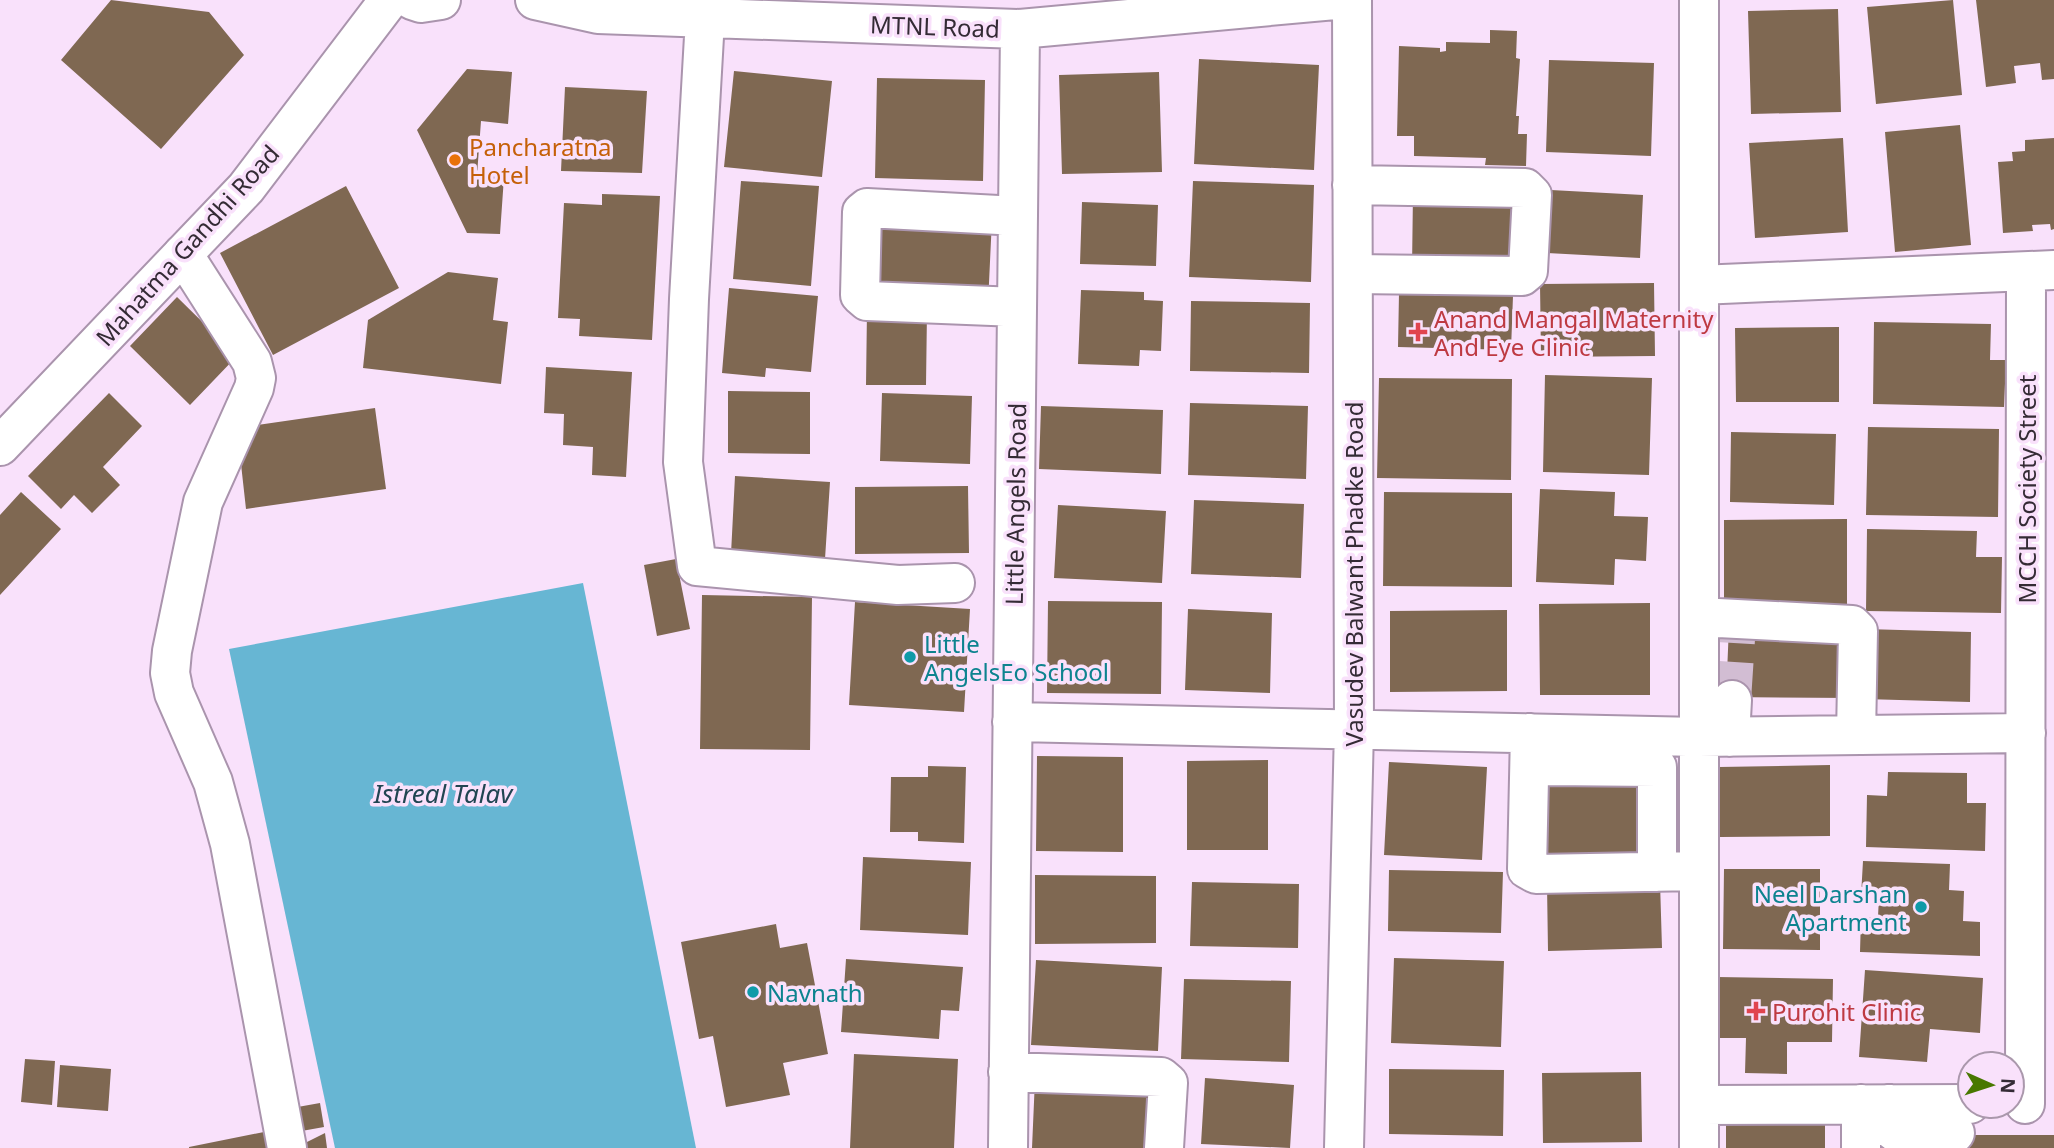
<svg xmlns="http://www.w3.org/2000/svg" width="2054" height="1148" viewBox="0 0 2054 1148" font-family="'Noto Sans',sans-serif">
<rect width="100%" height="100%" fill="#f9e1fb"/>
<path fill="#67b6d3" d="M 583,583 L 696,1148 L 335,1148 L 229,649 Z"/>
<path fill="#7f6852" d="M 111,0 L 209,12 L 244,55 L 161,149 L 61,60 Z
M 1953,0 L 1962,95 L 1876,104 L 1867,7 Z
M 1976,0 L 2054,0 L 2054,79 L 2042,80 L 2040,63 L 2014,66 L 2016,83 L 1986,87 Z
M 1838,9 L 1841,112 L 1751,114 L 1748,11 Z
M 1490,30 L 1517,31 L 1516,58 L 1520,59 L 1516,116 L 1519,116 L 1518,134 L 1527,134 L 1526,166 L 1485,165 L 1486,158 L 1414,156 L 1414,136 L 1397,136 L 1399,46 L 1440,48 L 1440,52 L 1446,51 L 1446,42 L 1490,43 Z
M 1199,59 L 1319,65 L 1314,170 L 1194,164 Z
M 1549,60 L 1654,63 L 1651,156 L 1546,152 Z
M 467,69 L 512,72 L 508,124 L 481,121 L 477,175 L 504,177 L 500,234 L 467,233 L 417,130 Z
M 734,71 L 832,81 L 822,177 L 724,167 Z
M 1159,72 L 1162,172 L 1062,174 L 1059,75 Z
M 877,78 L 985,80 L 983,181 L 875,178 Z
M 565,87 L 647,91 L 642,173 L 561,171 Z
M 1960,125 L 1971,245 L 1895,252 L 1885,132 Z
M 1843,138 L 1848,232 L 1755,238 L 1749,143 Z
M 2054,138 L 2054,229 L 2051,230 L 2050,224 L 2032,225 L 2033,231 L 2003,233 L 1998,162 L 2013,161 L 2012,152 L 2025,151 L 2025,140 Z
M 741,181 L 819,186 L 811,286 L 733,279 Z
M 1193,181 L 1314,185 L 1311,282 L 1189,277 Z
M 346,186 L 399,288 L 273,355 L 220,253 Z
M 1551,190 L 1643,195 L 1640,258 L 1547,253 Z
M 1413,193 L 1522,195 L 1521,271 L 1412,269 Z
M 602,194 L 660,196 L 652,340 L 579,336 L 580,319 L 558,318 L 564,203 L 602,205 Z
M 1082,202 L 1158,205 L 1156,266 L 1080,264 Z
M 867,214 L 992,219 L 988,304 L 864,294 Z
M 448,272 L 498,278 L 493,320 L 508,322 L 501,384 L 363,368 L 368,320 Z
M 1654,283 L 1655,356 L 1541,357 L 1540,284 Z
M 729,288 L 818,296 L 811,372 L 766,368 L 765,377 L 722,373 Z
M 1081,290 L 1144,292 L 1144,300 L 1163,301 L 1161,351 L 1140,350 L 1139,366 L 1078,364 Z
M 1399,293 L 1513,296 L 1511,350 L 1398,347 Z
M 177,297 L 237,356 L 190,405 L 130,346 Z
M 1191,301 L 1310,303 L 1309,373 L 1190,371 Z
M 867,310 L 927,311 L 926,385 L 866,385 Z
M 1874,322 L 1991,324 L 1990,360 L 2006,360 L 2004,407 L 1873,404 Z
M 1839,327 L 1839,402 L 1736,402 L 1735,328 Z
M 546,367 L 632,372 L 626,477 L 592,475 L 593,447 L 563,445 L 564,414 L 544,413 Z
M 1545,375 L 1652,378 L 1649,475 L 1543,472 Z
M 1379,378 L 1512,379 L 1511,480 L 1377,478 Z
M 728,391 L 810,392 L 810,454 L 728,453 Z
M 109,393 L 142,426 L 103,467 L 120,485 L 92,513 L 74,495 L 61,509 L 28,476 Z
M 882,393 L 972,396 L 970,464 L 880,461 Z
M 1190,403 L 1308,406 L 1306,479 L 1188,475 Z
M 1041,406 L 1163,410 L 1161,474 L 1039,469 Z
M 375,408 L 386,489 L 246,509 L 237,428 Z
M 1868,427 L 1999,429 L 1998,517 L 1866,515 Z
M 1731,432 L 1836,434 L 1834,505 L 1730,502 Z
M 735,476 L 830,482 L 825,559 L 731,554 Z
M 968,486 L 969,553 L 855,554 L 855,487 Z
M 1540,489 L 1615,492 L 1614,516 L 1648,517 L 1646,561 L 1615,559 L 1614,585 L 1536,582 Z
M 21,492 L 61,529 L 0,595 L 0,515 Z
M 1384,492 L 1512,493 L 1512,587 L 1383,586 Z
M 1194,500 L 1304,504 L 1301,578 L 1191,574 Z
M 1058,505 L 1166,511 L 1162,583 L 1054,578 Z
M 1847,519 L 1847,608 L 1724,608 L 1724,520 Z
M 1867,529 L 1977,531 L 1976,557 L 2002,557 L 2001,613 L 1866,611 Z
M 676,559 L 690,629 L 657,636 L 644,565 Z
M 702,595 L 812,597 L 810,750 L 700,749 Z
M 1048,601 L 1162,602 L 1161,694 L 1047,693 Z
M 855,602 L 970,609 L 964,712 L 849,705 Z
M 1650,603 L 1650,695 L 1540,695 L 1539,604 Z
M 1188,609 L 1272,613 L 1270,693 L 1185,690 Z
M 1507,610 L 1507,691 L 1390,692 L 1390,611 Z
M 1729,626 L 1852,630 L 1852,698 L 1726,697 Z
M 1865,629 L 1971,632 L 1970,702 L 1864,699 Z
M 1037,756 L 1123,757 L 1123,852 L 1036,851 Z
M 1268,760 L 1268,850 L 1187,850 L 1187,761 Z
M 1389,762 L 1487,767 L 1482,860 L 1384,855 Z
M 1830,765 L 1830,836 L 1720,837 L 1719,767 Z
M 928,766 L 966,767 L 964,843 L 918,841 L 918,832 L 890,832 L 891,777 L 928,777 Z
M 1888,772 L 1967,773 L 1967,803 L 1986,803 L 1985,851 L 1866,847 L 1867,795 L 1887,796 Z
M 1534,773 L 1644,773 L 1644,855 L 1535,854 Z
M 863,857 L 971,862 L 968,935 L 860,930 Z
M 1863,861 L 1950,864 L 1949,890 L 1964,891 L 1963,921 L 1980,922 L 1980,956 L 1860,952 L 1861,917 L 1878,917 L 1879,896 L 1861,896 Z
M 1724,869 L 1820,869 L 1820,950 L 1723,949 Z
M 1389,870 L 1503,872 L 1501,933 L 1388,931 Z
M 1035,875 L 1156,876 L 1156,943 L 1035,944 Z
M 1192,882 L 1299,884 L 1298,948 L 1190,946 Z
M 1660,882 L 1662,948 L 1548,951 L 1547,885 Z
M 776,924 L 780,948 L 807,943 L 828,1054 L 783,1063 L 790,1095 L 726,1107 L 713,1036 L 699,1039 L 681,942 Z
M 1394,958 L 1504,961 L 1501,1047 L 1391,1043 Z
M 846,959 L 963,967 L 959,1011 L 941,1010 L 939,1039 L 841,1032 Z
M 1036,960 L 1162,967 L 1158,1051 L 1031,1045 Z
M 1865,970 L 1983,978 L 1980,1033 L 1930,1029 L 1927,1062 L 1859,1057 Z
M 1717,977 L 1833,979 L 1832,1042 L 1787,1042 L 1787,1074 L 1745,1073 L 1746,1038 L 1716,1038 Z
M 1184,979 L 1291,981 L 1289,1062 L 1181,1059 Z
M 854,1054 L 958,1059 L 954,1148 L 850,1148 Z
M 25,1059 L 55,1061 L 52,1105 L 21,1102 Z
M 60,1065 L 111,1069 L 108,1111 L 57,1107 Z
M 1389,1069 L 1504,1070 L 1503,1136 L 1389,1134 Z
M 1641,1072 L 1642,1142 L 1543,1143 L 1542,1073 Z
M 1205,1078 L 1294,1085 L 1290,1148 L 1201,1144 Z
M 1035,1079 L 1161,1084 L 1157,1148 L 1032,1148 Z
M 320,1103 L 324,1127 L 296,1132 L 292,1108 Z
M 1726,1121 L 1825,1122 L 1825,1148 L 1726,1148 Z
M 269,1131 L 272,1148 L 189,1148 L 189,1147 Z
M 325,1133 L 327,1148 L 299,1148 L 299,1146 Z
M 1969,1135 L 2054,1135 L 2054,1148 L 1969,1148 Z"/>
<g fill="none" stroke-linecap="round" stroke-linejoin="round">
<path stroke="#d2bdd3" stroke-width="38" stroke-dasharray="38 19" stroke-linecap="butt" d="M 1732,700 L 1737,624"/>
<defs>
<path id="minor" d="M 535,0 L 598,14 L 1020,29 L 1335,0
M 705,19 L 689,299 L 683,462 L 697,566 L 898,585 L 955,583
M 1352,185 L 1525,188 L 1532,195 L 1528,271 L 1522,276 L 1353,274
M 183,254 L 252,362 L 256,378 L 254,388 L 203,502 L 172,651 L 170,673 L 174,693 L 213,782 L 230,844 L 287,1148
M 1699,285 L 2054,270
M 1017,307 L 867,301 L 860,295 L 862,212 L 867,208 L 1018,216
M 1699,617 L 1852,625 L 1858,631 L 1856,735
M 1012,722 L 1699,737 L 2026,733
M 1530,733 L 1527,869 L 1536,874 L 1699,871
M 1730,737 L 1732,700
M 1548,766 L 1657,767 L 1657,872
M 1008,1072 L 1161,1077 L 1168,1083 L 1164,1148
M 1861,1104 L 1861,1148
M 1889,1104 L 1890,1128 L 1895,1132 L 1955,1133
M 2025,1104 L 2026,273
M 1699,1105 L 1970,1104
M 1008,1148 L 1020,29
M 1344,1148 L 1354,729 L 1352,0
M 1699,1148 L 1699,0"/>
<path id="major" d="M 412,0 L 421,3 L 441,0
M 0,446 L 246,188 L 389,0"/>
</defs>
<use href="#minor" stroke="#aa94ad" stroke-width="42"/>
<use href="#major" stroke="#aa94ad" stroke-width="42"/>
<use href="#minor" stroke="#fff" stroke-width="38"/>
<use href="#major" stroke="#fff" stroke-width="38"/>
</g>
<circle fill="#e8710a" stroke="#f9e1fb" stroke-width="2.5" cx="455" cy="160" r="7"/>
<g fill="#e0444e" stroke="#f9e1fb" stroke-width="2.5">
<path d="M1414.5 321.5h7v7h7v7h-7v7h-7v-7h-7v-7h7z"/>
<path d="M1752.5 1000.5h7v7h7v7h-7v7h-7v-7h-7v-7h7z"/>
</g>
<g fill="#0f9aa8" stroke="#f9e1fb" stroke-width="2.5">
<circle cx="910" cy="657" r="7"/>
<circle cx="1921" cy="907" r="7"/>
<circle cx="753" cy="992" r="7"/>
</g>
<g text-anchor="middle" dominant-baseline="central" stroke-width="7" stroke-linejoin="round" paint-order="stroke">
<g font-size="24" fill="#342b35" stroke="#f9e1fb">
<text transform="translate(935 26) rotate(2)">MTNL Road</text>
<text transform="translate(187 245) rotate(-48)">Mahatma Gandhi Road</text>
<text transform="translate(2026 489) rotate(-90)">MCCH Society Street</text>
<text transform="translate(1015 504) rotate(-89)">Little Angels Road</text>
<text transform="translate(1353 574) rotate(-90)">Vasudev Balwant Phadke Road</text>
</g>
<g font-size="24" fill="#c56008" stroke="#f9e1fb" text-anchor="start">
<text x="469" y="146">Pancharatna<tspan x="469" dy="28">Hotel</tspan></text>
</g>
<g font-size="24" fill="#be3a42" stroke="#f9e1fb" text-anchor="start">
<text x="1434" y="318">Anand Mangal Maternity<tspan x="1434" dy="28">And Eye Clinic</tspan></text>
<text x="1772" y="1011">Purohit Clinic</text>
</g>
<g font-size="24" fill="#0d838f" stroke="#f9e1fb" text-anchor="start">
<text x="924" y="643">Little<tspan x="924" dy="28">AngelsEo School</tspan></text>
<text x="1907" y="893" text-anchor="end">Neel Darshan<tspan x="1907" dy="28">Apartment</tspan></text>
<text x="767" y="992">Navnath</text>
</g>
<g font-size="26" font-style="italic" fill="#204552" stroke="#f9e1fb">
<text x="443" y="793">Istreal Talav</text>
</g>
</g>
<g transform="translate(1991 1085) rotate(93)"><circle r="33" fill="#f9e1fb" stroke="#aa98ac" stroke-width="2"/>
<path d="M0-5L12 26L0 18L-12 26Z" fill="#487800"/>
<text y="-10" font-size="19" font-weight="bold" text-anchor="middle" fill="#342b35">N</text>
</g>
</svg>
